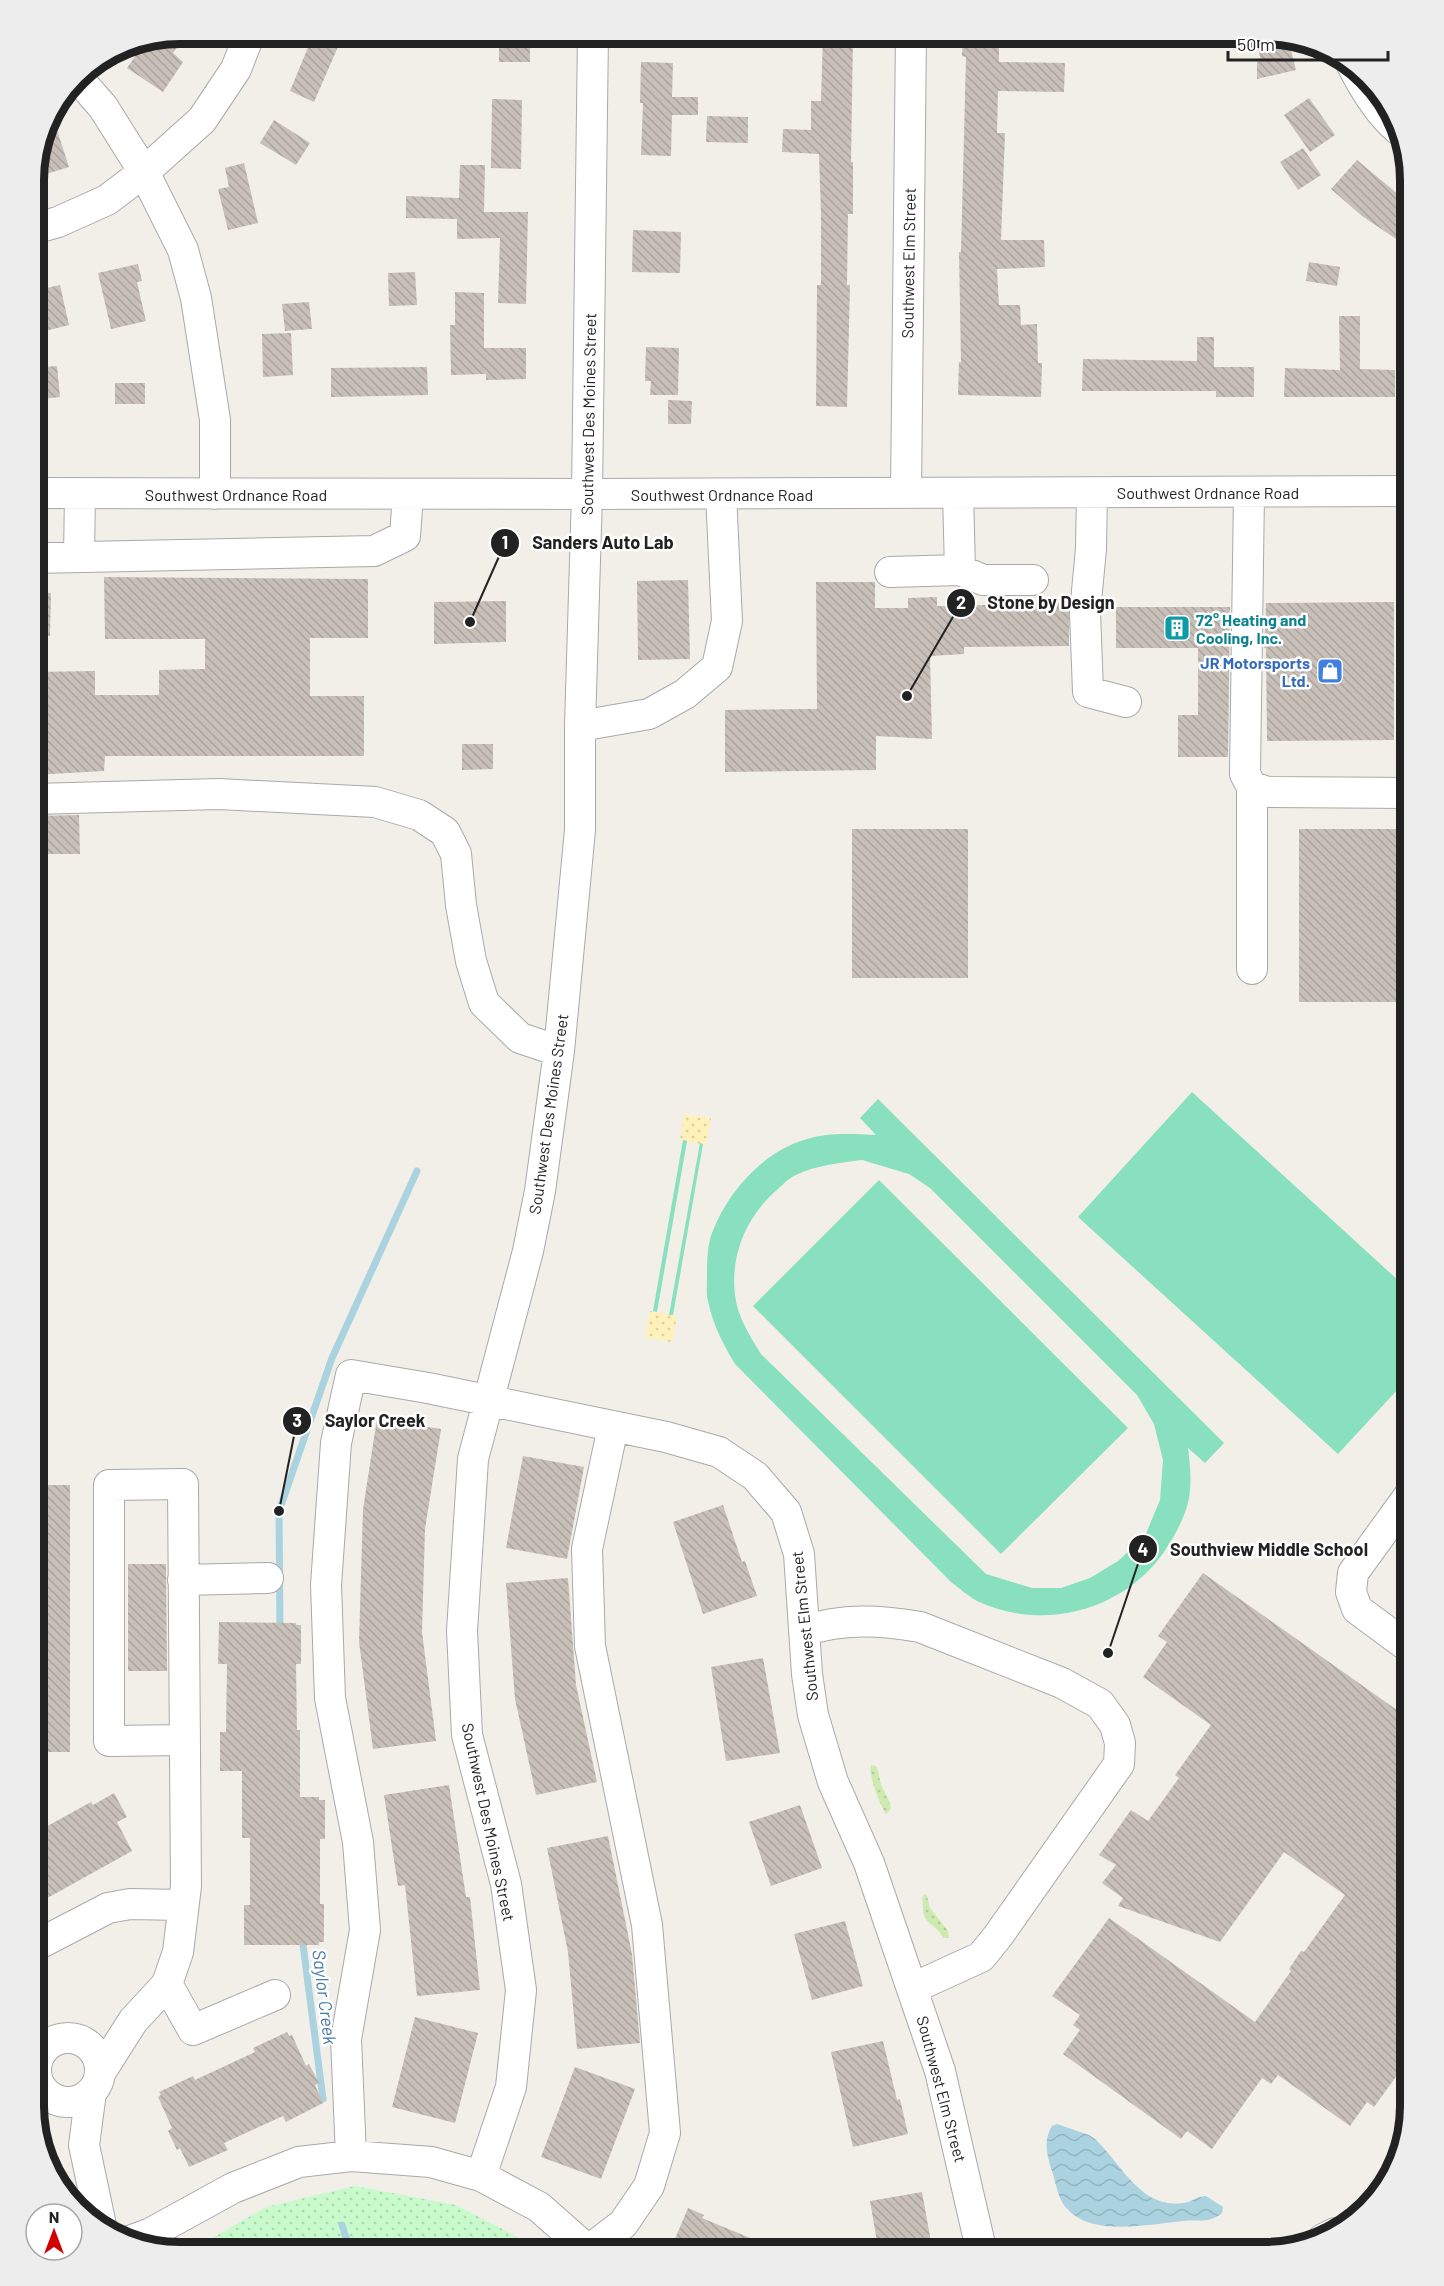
<svg xmlns="http://www.w3.org/2000/svg" width="1444" height="2286" viewBox="0 0 1444 2286" font-family="Barlow,sans-serif">
<defs>
<pattern id="sand-dots" width="8" height="8" patternUnits="userSpaceOnUse" patternTransform="scale(1.5)"><rect width="8" height="8" fill="#fff1ba"/><path d="M2 2h.1M6 6h.1" fill="none" stroke="#dacea0" stroke-width="1.8" stroke-linecap="round"/></pattern>
<pattern id="park-dots" width="8" height="8" patternUnits="userSpaceOnUse" patternTransform="scale(1.5)"><rect width="8" height="8" fill="#c8facc"/><path d="M2 2h.1M6 6h.1" fill="none" stroke="#acd6af" stroke-width="1.8" stroke-linecap="round"/></pattern>
<pattern id="garden-dots" width="8" height="8" patternUnits="userSpaceOnUse" patternTransform="scale(1.5)"><rect width="8" height="8" fill="#cdebb0"/><path d="M2 2h.1M6 6h.1" fill="none" stroke="#b0c997" stroke-width="1.8" stroke-linecap="round"/></pattern>
<pattern id="water-waves" width="16" height="10" patternUnits="userSpaceOnUse" patternTransform="scale(1.5)"><rect width="16" height="10" fill="#aad3df"/><path d="M0 5q4-4 8 0t8 0" fill="none" stroke="#92b5bf"/></pattern>
<pattern id="building-back-hatch" width="6" height="6" patternUnits="userSpaceOnUse" patternTransform="scale(1.5)"><rect width="6" height="6" fill="#c7bfb8"/><path d="M-1 5l2 2M0 0l6 6M5-1l2 2" fill="none" stroke="#aba49e"/></pattern>
</defs>
<rect width="100%" height="100%" fill="#f2efe9"/>
<path fill="url(#sand-dots)" d="M 684,1114 L 711,1118 L 706,1145 L 680,1140 Z
M 650,1311 L 677,1316 L 672,1342 L 645,1337 Z"/>
<path fill="url(#park-dots)" d="M 355,2186 L 456,2205 L 531,2244 L 540,2253 L 187,2253 L 266,2207 Z"/>
<path fill="url(#garden-dots)" d="M 871,1765 L 876,1766 C 879,1771 879,1775 880,1781 C 882,1791 891,1799 891,1809 L 886,1814 C 880,1805 868,1775 871,1765 Z
M 924,1894 L 927,1896 L 930,1908 L 948,1931 L 949,1938 L 943,1938 C 936,1923 923,1925 923,1908 C 923,1902 921,1899 924,1894 Z"/>
<path fill="#88e0be" fill-rule="evenodd" d="M 1192,1092 L 1411,1292 L 1411,1375 L 1338,1454 L 1078,1217 Z
M 878,1099 L 1224,1443 L 1205,1463 L 1188,1448 C 1190,1465 1192,1481 1189,1498 C 1185,1518 1175,1535 1164,1552 C 1123,1611 1043,1632 977,1601 C 968,1596 959,1588 951,1582 L 735,1364 C 723,1344 713,1325 708,1301 C 706,1294 707,1286 707,1278 C 707,1264 707,1246 712,1233 C 728,1191 764,1151 807,1139 C 830,1132 852,1134 876,1135 L 860,1118 ZM 862,1160 L 909,1174 L 930,1188 L 1137,1395 L 1154,1424 L 1163,1460 L 1160,1500 L 1145,1536 L 1118,1561 L 1090,1578 L 1061,1588 L 1032,1588 L 986,1574 L 761,1354 C 750,1336 737,1316 735,1295 C 730,1254 747,1215 778,1189 C 783,1184 789,1178 796,1175 C 817,1165 839,1163 862,1160 Z
M 683,1140 L 687,1141 L 657,1312 L 653,1311 Z
M 700,1143 L 703,1144 L 673,1315 L 669,1315 Z
M 879,1180 L 1128,1428 L 1001,1554 L 753,1306 Z"/>
<path fill="url(#water-waves)" d="M 1057,2124 L 1089,2135 L 1095,2139 C 1122,2164 1142,2213 1188,2202 C 1194,2200 1199,2196 1206,2196 L 1223,2207 L 1222,2213 C 1209,2224 1198,2219 1183,2221 C 1152,2224 1101,2235 1074,2215 C 1057,2202 1058,2189 1052,2171 C 1047,2155 1043,2141 1052,2126 Z"/>
<g fill="none" stroke-linecap="round" stroke-linejoin="round">
<path stroke="#aad3df" stroke-width="7" d="M 280,1630 L 279,1511 L 332,1358 L 417,1171
M 302,1937 L 323,2099
M 342,2225 L 351,2253"/>
</g>
<path fill="url(#building-back-hatch)" d="M 314,33 L 344,33 L 314,102 L 290,91 Z
M 499,33 L 530,33 L 530,62 L 499,62 Z
M 963,33 L 999,33 L 999,62 L 1065,63 L 1064,92 L 998,91 L 997,133 L 1005,133 L 1001,240 L 1044,240 L 1045,267 L 997,269 L 999,305 L 1020,305 L 1021,325 L 1037,324 L 1038,363 L 1042,363 L 1041,397 L 958,395 L 959,362 L 961,362 L 959,252 L 961,252 L 966,57 L 962,56 Z
M 168,35 L 180,43 L 173,53 L 183,62 L 163,92 L 127,68 L 138,52 L 141,55 L 152,38 Z
M 823,35 L 853,36 L 851,162 L 853,162 L 853,214 L 848,214 L 847,285 L 850,285 L 847,407 L 816,406 L 817,285 L 821,285 L 821,214 L 819,154 L 782,152 L 783,129 L 811,130 L 811,101 L 821,101 Z
M 1283,36 L 1288,38 L 1296,70 L 1257,79 L 1257,62 L 1261,61 L 1257,43 Z
M 641,62 L 673,63 L 672,97 L 698,97 L 698,115 L 672,115 L 671,156 L 641,155 L 643,103 L 640,103 Z
M 1309,98 L 1335,135 L 1310,152 L 1284,115 Z
M 492,99 L 522,100 L 521,169 L 491,168 Z
M 707,116 L 748,117 L 748,143 L 706,142 Z
M 274,120 L 310,143 L 296,165 L 260,143 Z
M 55,124 L 69,167 L 33,178 L 43,128 Z
M 1303,148 L 1321,175 L 1298,190 L 1280,162 Z
M 1357,160 L 1411,205 L 1411,249 L 1362,216 L 1331,189 Z
M 244,163 L 258,223 L 228,230 L 218,189 L 229,187 L 225,168 Z
M 460,165 L 485,165 L 484,212 L 528,212 L 526,304 L 498,303 L 500,238 L 457,239 L 457,219 L 406,218 L 406,196 L 459,198 Z
M 633,230 L 681,232 L 680,273 L 632,272 Z
M 1309,262 L 1340,267 L 1337,286 L 1306,281 Z
M 138,264 L 142,281 L 137,282 L 146,321 L 111,329 L 98,273 Z
M 415,272 L 417,305 L 389,306 L 388,273 Z
M 60,285 L 69,325 L 41,332 L 33,291 Z
M 455,292 L 484,293 L 484,348 L 526,348 L 526,379 L 486,380 L 486,374 L 451,375 L 450,325 L 455,325 Z
M 309,302 L 312,329 L 285,331 L 282,304 Z
M 1339,316 L 1360,316 L 1360,369 L 1395,370 L 1395,397 L 1284,397 L 1285,368 L 1340,370 Z
M 291,333 L 293,375 L 263,377 L 262,334 Z
M 1197,337 L 1214,337 L 1214,367 L 1254,367 L 1254,397 L 1216,397 L 1216,391 L 1082,391 L 1083,359 L 1197,361 Z
M 646,347 L 679,348 L 678,395 L 650,395 L 651,381 L 645,381 Z
M 57,366 L 60,397 L 33,400 L 33,368 Z
M 427,367 L 428,395 L 331,397 L 331,368 Z
M 115,383 L 145,383 L 145,404 L 115,404 Z
M 668,400 L 692,401 L 691,424 L 668,424 Z
M 104,577 L 368,579 L 368,638 L 310,638 L 310,696 L 364,696 L 364,756 L 105,756 L 104,771 L 33,775 L 33,672 L 95,671 L 95,695 L 159,695 L 159,670 L 205,669 L 205,639 L 105,639 Z
M 688,580 L 690,659 L 638,660 L 637,581 Z
M 816,582 L 875,582 L 875,608 L 908,608 L 908,598 L 937,597 L 937,606 L 1069,603 L 1069,646 L 964,647 L 964,654 L 930,656 L 932,739 L 876,736 L 876,770 L 725,772 L 725,710 L 817,709 Z
M 33,592 L 51,593 L 50,636 L 33,636 Z
M 506,601 L 506,642 L 434,644 L 434,602 Z
M 1394,602 L 1394,740 L 1267,741 L 1266,648 L 1264,648 L 1266,603 Z
M 1116,607 L 1230,607 L 1228,757 L 1178,757 L 1178,715 L 1198,715 L 1198,648 L 1116,648 Z
M 462,744 L 493,744 L 493,769 L 462,770 Z
M 79,815 L 80,854 L 33,854 L 33,816 Z
M 852,829 L 968,829 L 968,978 L 852,978 Z
M 1299,829 L 1411,829 L 1411,1002 L 1299,1002 Z
M 377,1419 L 441,1429 L 425,1529 L 422,1632 L 436,1741 L 373,1749 L 359,1642 L 363,1509 Z
M 523,1456 L 584,1467 L 567,1559 L 506,1548 Z
M 33,1485 L 70,1485 L 70,1752 L 33,1752 Z
M 723,1505 L 742,1562 L 745,1561 L 757,1596 L 703,1614 L 673,1522 Z
M 128,1564 L 166,1564 L 167,1671 L 128,1671 Z
M 1203,1573 L 1404,1715 L 1399,1722 L 1411,1730 L 1411,2056 L 1374,2107 L 1367,2102 L 1350,2126 L 1278,2075 L 1271,2084 L 1262,2078 L 1212,2149 L 1187,2131 L 1181,2139 L 1063,2054 L 1080,2030 L 1073,2025 L 1080,2015 L 1052,1996 L 1109,1918 L 1255,2022 L 1291,1971 L 1289,1969 L 1301,1951 L 1304,1952 L 1345,1895 L 1284,1852 L 1220,1942 L 1118,1906 L 1123,1898 L 1102,1883 L 1116,1865 L 1099,1855 L 1131,1810 L 1148,1821 L 1179,1778 L 1175,1775 L 1211,1725 L 1143,1677 L 1167,1642 L 1158,1636 Z
M 568,1578 L 576,1685 L 597,1782 L 536,1795 L 515,1699 L 506,1583 Z
M 219,1622 L 296,1623 L 296,1625 L 301,1625 L 301,1664 L 296,1664 L 297,1730 L 300,1730 L 300,1797 L 319,1797 L 319,1800 L 325,1800 L 325,1839 L 320,1839 L 320,1904 L 324,1904 L 324,1942 L 319,1942 L 319,1945 L 244,1945 L 244,1905 L 250,1905 L 250,1838 L 242,1838 L 242,1771 L 220,1771 L 220,1732 L 226,1732 L 227,1664 L 218,1664 Z
M 763,1658 L 780,1753 L 726,1761 L 711,1667 Z
M 449,1785 L 466,1897 L 470,1897 L 480,1990 L 417,1996 L 405,1885 L 398,1886 L 384,1795 Z
M 114,1793 L 127,1817 L 117,1822 L 132,1851 L 33,1906 L 33,1834 L 91,1802 L 93,1805 Z
M 800,1805 L 822,1868 L 771,1886 L 749,1822 Z
M 608,1836 L 632,1954 L 640,2043 L 577,2049 L 568,1952 L 547,1848 Z
M 845,1921 L 863,1986 L 812,2000 L 794,1934 Z
M 415,2017 L 478,2033 L 455,2123 L 392,2107 Z
M 287,2032 L 289,2036 L 292,2035 L 306,2066 L 309,2064 L 319,2083 L 315,2085 L 323,2103 L 286,2122 L 283,2116 L 224,2143 L 228,2150 L 189,2167 L 180,2148 L 177,2150 L 168,2131 L 172,2128 L 158,2097 L 161,2095 L 159,2092 L 193,2076 L 195,2080 L 255,2052 L 253,2048 Z
M 883,2041 L 897,2100 L 900,2099 L 908,2134 L 853,2147 L 831,2052 Z
M 575,2067 L 635,2089 L 601,2179 L 541,2157 Z
M 922,2192 L 933,2253 L 879,2253 L 870,2201 Z
M 688,2208 L 704,2215 L 702,2218 L 786,2253 L 669,2253 Z"/>
<g fill="none" stroke-linecap="round" stroke-linejoin="round">
<defs>
<path id="minor" d="M 1351,63 C 1363,87 1378,113 1399,130
M 76,76 L 103,107 L 144,172 L 183,250 L 196,298 L 215,420 L 215,494
M 33,229 L 58,222 L 107,200 L 144,172 L 202,120 L 236,69 L 250,33
M 1249,492 L 1245,774 L 1252,787 L 1268,792 L 1411,793
M 33,493 L 587,494 L 1411,491
M 906,493 L 911,33
M 958,493 L 960,570 L 983,580 L 1033,580
M 1092,493 L 1091,549 L 1085,612 L 1088,692 L 1126,702
M 79,557 L 80,494
M 33,558 L 374,551 L 405,536 L 408,494
M 890,572 L 960,570
M 580,726 L 649,714 L 685,694 L 717,667 L 727,621 L 721,494
M 1252,787 L 1252,969
M 33,799 L 219,794 L 375,802 L 419,815 L 445,832 L 456,854 L 461,905 L 471,961 L 484,1003 L 520,1038 L 559,1051
M 183,1580 L 268,1578
M 804,1631 C 843,1618 880,1620 920,1627 L 1062,1683 L 1100,1704 L 1115,1725 L 1120,1743 L 1119,1764 L 998,1936 L 981,1957 L 913,1988
M 1411,1649 L 1357,1609 L 1351,1592 L 1353,1573 L 1411,1493
M 33,1947 L 108,1908 L 130,1904 L 183,1905
M 167,1984 L 193,2030 L 275,1995
M36 2070a32 32 0 1 1 64 0a32 32 0 1 1-64 0Z
M 100,2073 L 133,2021 L 167,1984 L 178,1952 L 186,1886 L 183,1484 L 109,1485 L 109,1741 L 184,1740
M 91,2092 L 84,2145 L 102,2230
M 351,2156 L 346,2039 L 365,1930 L 358,1842 L 330,1698 L 326,1585 L 336,1443 L 351,1375 L 428,1388 L 666,1437 L 719,1452 L 755,1476 L 786,1512 L 799,1554 L 807,1674 L 813,1715 L 833,1782 L 869,1863 L 940,2071 L 982,2253
M 481,2176 L 511,2087 L 521,1990 L 506,1884 L 467,1735 L 462,1631 L 473,1459 L 528,1251 L 540,1191 L 559,1051 L 580,830 L 580,726 L 587,494 L 593,33
M 1323,2239 L 1335,2233
M 132,2240 L 151,2233 L 233,2188 L 299,2162 L 351,2156 L 431,2162 L 481,2176 L 539,2207 L 591,2253
M 589,2250 L 623,2224 L 649,2186 L 665,2133 L 647,1925 L 590,1646 L 587,1549 L 613,1427"/>
</defs>
<use href="#minor" stroke="#a9a9a9" stroke-width="32"/>
<use href="#minor" stroke="#fff" stroke-width="30"/>
</g>
<defs>
<symbol id="building-square" viewBox="-11 -11 22 22"><rect x="-9" y="-9" width="18" height="18" rx="4" fill="#0f9aa8" stroke="#fff"/><path d="M-4-6H4V6H1V3H-1V6H-4ZM-2.5-4.3h1.7v1.8h-1.7ZM.8-4.3h1.7v1.8H.8ZM-2.5-1h1.7V.8h-1.7ZM.8-1h1.7V.8H.8Z" fill="#fff"/></symbol>
<symbol id="shop-square" viewBox="-11 -11 22 22"><rect x="-9" y="-9" width="18" height="18" rx="4" fill="#3f7fe0" stroke="#fff"/><path d="M-5-2.5h2.3a2.7 3.5 0 0 1 5.4 0H5L5.5 6h-11ZM-1.5-2.5h3a1.5 2.3 0 0 0-3 0Z" fill="#fff"/></symbol>
</defs>
<g fill-rule="evenodd">
<use href="#building-square" x="1162" y="613" width="30" height="30"/>
<use href="#shop-square" x="1315" y="656" width="30" height="30"/>
</g>
<g text-anchor="middle" dominant-baseline="central" stroke-width="5" stroke-linejoin="round" paint-order="stroke">
<g font-size="16" fill="#222" stroke="#fff">
<text transform="translate(908 263) rotate(-89)">Southwest Elm Street</text>
<text transform="translate(588 414) rotate(-89)">Southwest Des Moines Street</text>
<text x="1208" y="492">Southwest Ordnance Road</text>
<text x="236" y="494">Southwest Ordnance Road</text>
<text x="722" y="494">Southwest Ordnance Road</text>
<text transform="translate(548 1114) rotate(-82)">Southwest Des Moines Street</text>
<text transform="translate(804 1626) rotate(-96)">Southwest Elm Street</text>
<text transform="translate(489 1822) rotate(78)">Southwest Des Moines Street</text>
<text transform="translate(942 2089) rotate(75)">Southwest Elm Street</text>
</g>
<g font-size="16" font-weight="bold" fill="#0d838f" stroke="#fff" text-anchor="start">
<text x="1196" y="619">72° Heating and<tspan x="1196" dy="18">Cooling, Inc.</tspan></text>
</g>
<g font-size="16" font-weight="bold" fill="#366cbe" stroke="#fff" text-anchor="end">
<text x="1310" y="662">JR Motorsports<tspan x="1310" dy="18">Ltd.</tspan></text>
</g>
<g font-size="18" font-style="italic" fill="#4a7aab" stroke="#fff">
<text transform="translate(325 1997) rotate(83)">Saylor Creek</text>
</g>
</g>
<path d="M0 0H1444V2286H0ZM180 44H1264A136 136 0 0 1 1400 180V2106A136 136 0 0 1 1264 2242H180A136 136 0 0 1 44 2106V180A136 136 0 0 1 180 44Z" fill="#ededed" fill-rule="evenodd"/>
<path fill="none" stroke="#222" stroke-width="8" d="M180 44H1264A136 136 0 0 1 1400 180V2106A136 136 0 0 1 1264 2242H180A136 136 0 0 1 44 2106V180A136 136 0 0 1 180 44Z"/>
<path fill="none" stroke="#222" stroke-width="2" d="M470 622L505 543M907 696L961 603M279 1511L297 1421M1108 1653L1143 1549"/>
<g fill="#222" stroke="#fff" stroke-width="2">
<circle cx="470" cy="622" r="6"/>
<circle cx="907" cy="696" r="6"/>
<circle cx="279" cy="1511" r="6"/>
<circle cx="1108" cy="1653" r="6"/>
<circle cx="505" cy="543" r="15"/>
<circle cx="961" cy="603" r="15"/>
<circle cx="297" cy="1421" r="15"/>
<circle cx="1143" cy="1549" r="15"/>
</g>
<g font-size="18" text-anchor="middle" font-weight="bold" fill="#fff">
<text x="505" y="549">1</text>
<text x="961" y="609">2</text>
<text x="297" y="1427">3</text>
<text x="1143" y="1556">4</text>
</g>
<g font-size="18" text-anchor="middle" font-weight="bold" fill="#222" stroke="#fff" stroke-width="5" stroke-linejoin="round" paint-order="stroke">
<text x="603" y="549">Sanders Auto Lab</text>
<text x="1051" y="609">Stone by Design</text>
<text x="375" y="1427">Saylor Creek</text>
<text x="1269" y="1556">Southview Middle School</text>
</g>
<g transform="translate(54 2232)"><circle r="28" fill="#ffffff" stroke="#a7a7a7" stroke-width="1.5"/>
<path d="M0-4.5L10 22L0 15L-10 22Z" fill="#d40000"/>
<text y="-9" font-size="16" font-weight="bold" text-anchor="middle" fill="#222222">N</text>
</g>
<path d="M1228 51v9h160v-9" fill="none" stroke="#222222" stroke-width="3"/>
<text x="1237" y="51" font-size="18" fill="#222222" stroke="#ffffff" stroke-width="4.5" paint-order="stroke">50 m</text>
</svg>
